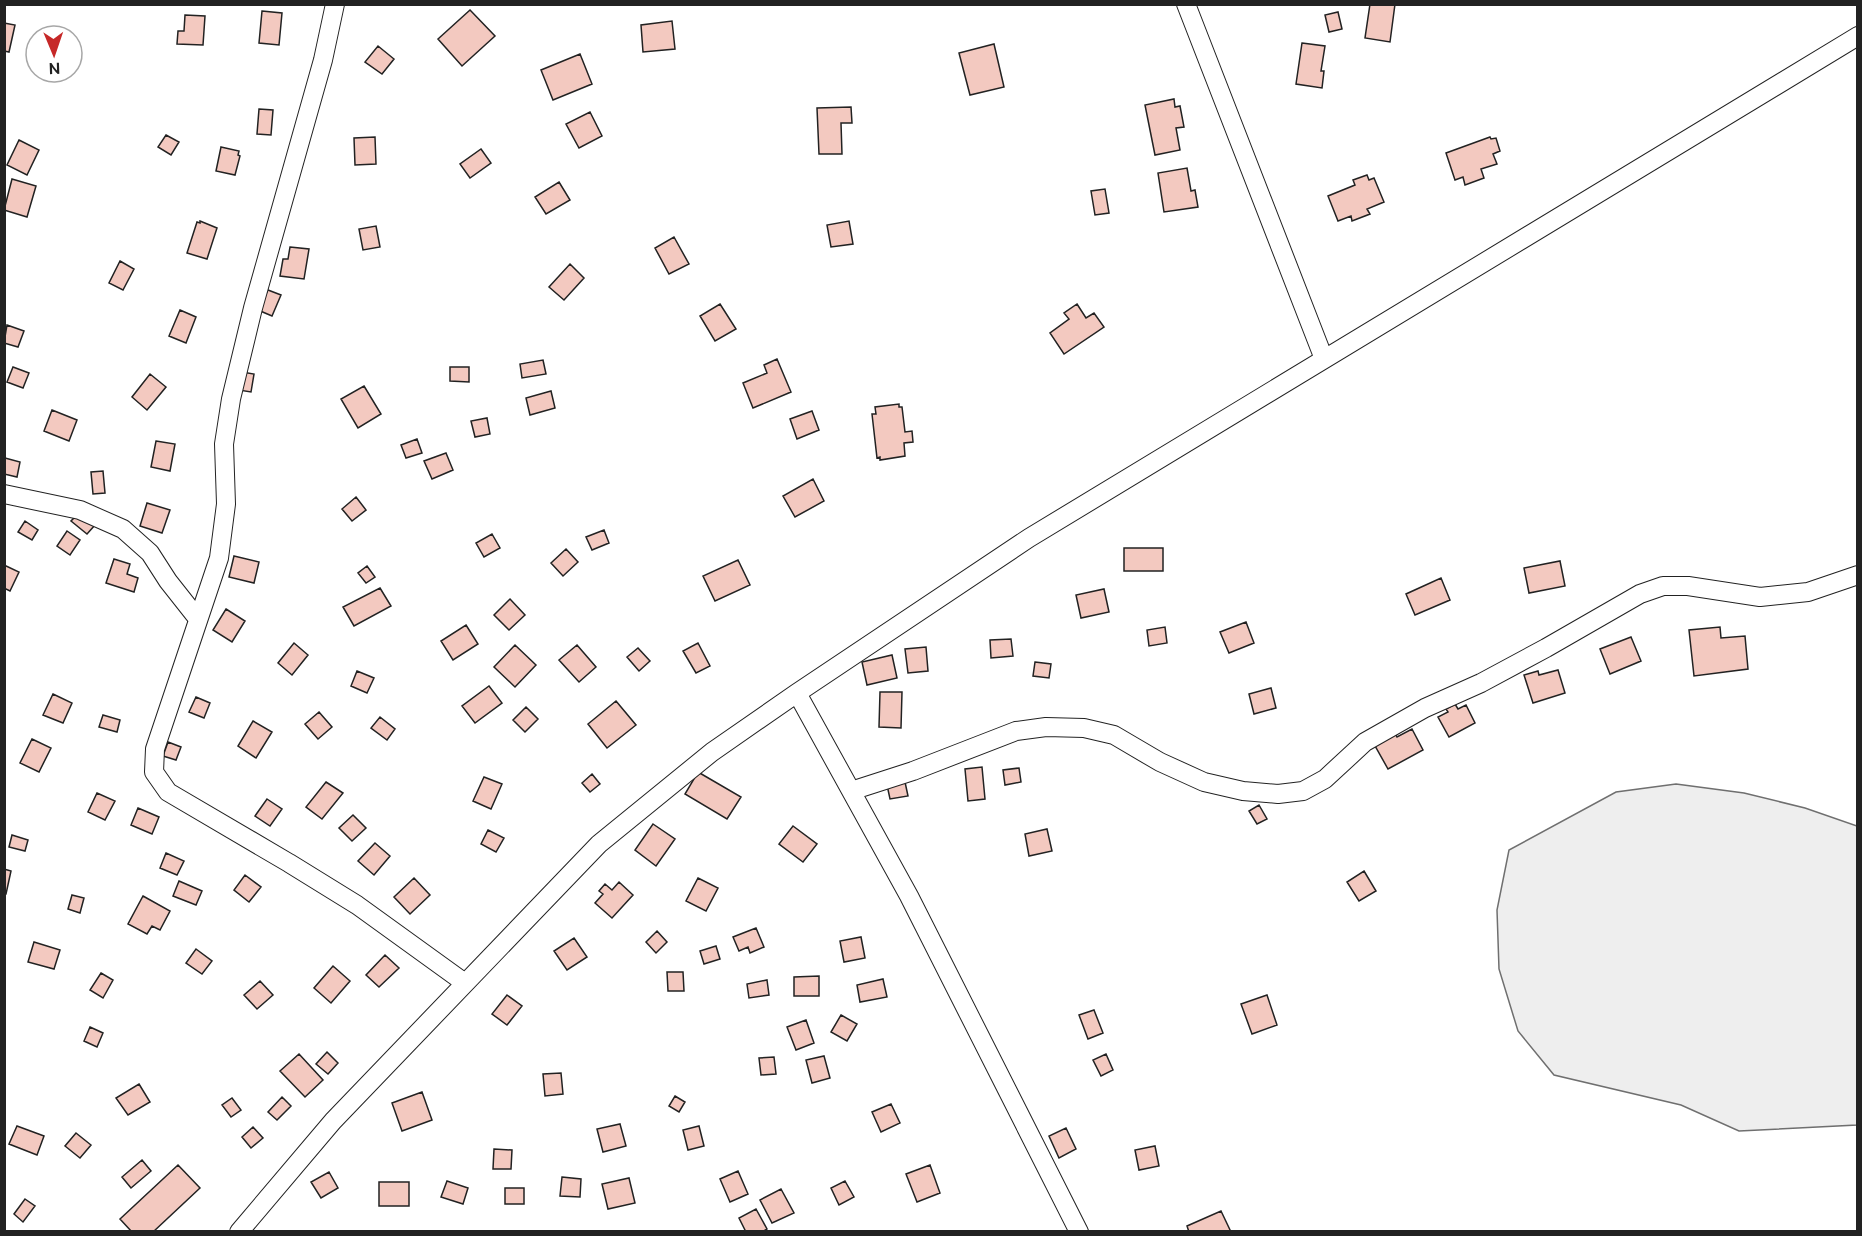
<svg xmlns="http://www.w3.org/2000/svg" width="1862" height="1236" viewBox="0 0 1862 1236" font-family="Ubuntu,sans-serif">
<rect width="100%" height="100%" fill="#fff"/>
<path fill="#eee" stroke="#6f6f6f" stroke-width="1.5" d="M 1676,784 L 1744,793 L 1805,808 L 1857,826 L 1857,1125 L 1739,1131 L 1681,1105 L 1554,1075 L 1518,1031 L 1499,969 L 1497,910 L 1509,850 L 1616,792 Z"/>
<path fill="#f3c9c0" stroke="#222" stroke-width="1.5" d="M 1370,4 L 1395,4 L 1390,42 L 1365,38 Z
M 470,10 L 495,36 L 462,66 L 438,39 Z
M 262,11 L 282,13 L 279,45 L 259,43 Z
M 1338,12 L 1342,29 L 1329,32 L 1325,15 Z
M 185,15 L 205,16 L 203,45 L 177,44 L 178,31 L 184,31 Z
M 672,21 L 675,49 L 643,52 L 641,25 Z
M 4,23 L 15,25 L 9,52 L 4,51 Z
M 1302,43 L 1325,46 L 1321,71 L 1324,71 L 1322,88 L 1296,84 Z
M 994,44 L 1004,87 L 970,95 L 959,53 Z
M 378,46 L 394,59 L 382,74 L 365,62 Z
M 580,54 L 592,84 L 553,100 L 541,70 Z
M 1174,99 L 1175,107 L 1180,106 L 1184,127 L 1176,128 L 1180,150 L 1155,155 L 1145,105 Z
M 851,107 L 852,123 L 841,123 L 842,154 L 819,154 L 817,108 Z
M 259,109 L 273,110 L 271,135 L 257,134 Z
M 590,112 L 602,136 L 579,148 L 566,124 Z
M 166,135 L 179,142 L 171,155 L 158,147 Z
M 375,137 L 376,164 L 355,165 L 354,138 Z
M 1490,137 L 1491,139 L 1496,138 L 1500,151 L 1493,154 L 1497,164 L 1481,169 L 1484,178 L 1465,185 L 1463,177 L 1455,180 L 1446,153 Z
M 19,140 L 39,150 L 27,175 L 7,165 Z
M 221,147 L 239,151 L 238,155 L 240,156 L 235,175 L 216,171 Z
M 481,149 L 491,163 L 470,178 L 460,164 Z
M 1187,168 L 1191,191 L 1195,190 L 1198,207 L 1164,212 L 1158,173 Z
M 1367,175 L 1369,180 L 1374,178 L 1384,202 L 1367,209 L 1370,214 L 1352,221 L 1351,216 L 1338,221 L 1328,196 L 1355,185 L 1353,180 Z
M 12,179 L 36,186 L 27,217 L 4,210 Z
M 559,182 L 570,200 L 546,214 L 535,197 Z
M 1105,189 L 1109,213 L 1095,215 L 1091,191 Z
M 200,221 L 217,228 L 207,259 L 187,253 L 197,222 L 200,223 Z
M 849,221 L 853,244 L 831,247 L 827,225 Z
M 376,226 L 380,247 L 363,250 L 359,229 Z
M 674,237 L 689,264 L 669,274 L 655,248 Z
M 290,247 L 309,249 L 304,279 L 280,276 L 283,259 L 288,259 Z
M 120,261 L 134,269 L 123,290 L 109,283 Z
M 570,264 L 584,278 L 564,300 L 549,287 Z
M 268,290 L 281,295 L 272,316 L 258,310 Z
M 720,304 L 736,329 L 715,341 L 700,316 Z
M 1077,304 L 1086,318 L 1094,313 L 1104,327 L 1064,354 L 1050,333 L 1069,319 L 1064,313 Z
M 180,310 L 196,317 L 186,343 L 169,336 Z
M 7,325 L 24,331 L 18,347 L 4,343 Z
M 777,359 L 791,392 L 753,408 L 743,383 L 767,373 L 764,365 Z
M 543,360 L 546,374 L 522,378 L 520,364 Z
M 13,367 L 29,373 L 23,388 L 7,382 Z
M 450,367 L 469,367 L 469,382 L 450,381 Z
M 236,371 L 254,374 L 251,392 L 232,389 Z
M 150,374 L 166,387 L 147,410 L 132,397 Z
M 364,386 L 381,414 L 358,428 L 341,399 Z
M 551,391 L 555,408 L 530,415 L 526,398 Z
M 899,404 L 899,407 L 902,407 L 905,432 L 912,431 L 913,442 L 904,443 L 905,456 L 880,460 L 880,457 L 877,458 L 872,414 L 876,414 L 875,407 Z
M 52,410 L 77,420 L 69,441 L 44,431 Z
M 812,411 L 819,430 L 797,439 L 790,419 Z
M 487,418 L 490,434 L 475,437 L 471,421 Z
M 417,439 L 422,453 L 406,458 L 401,445 Z
M 156,441 L 175,444 L 170,471 L 151,467 Z
M 446,453 L 453,470 L 432,479 L 424,461 Z
M 5,458 L 20,462 L 17,477 L 4,474 Z
M 103,471 L 105,493 L 93,494 L 91,472 Z
M 813,479 L 824,501 L 795,517 L 783,496 Z
M 356,497 L 366,510 L 352,521 L 342,509 Z
M 147,503 L 170,510 L 162,533 L 140,526 Z
M 80,512 L 95,525 L 87,534 L 71,521 Z
M 25,521 L 38,530 L 32,540 L 18,532 Z
M 604,530 L 609,543 L 592,550 L 586,537 Z
M 67,531 L 80,540 L 70,555 L 57,546 Z
M 492,534 L 500,548 L 484,557 L 476,543 Z
M 1124,548 L 1163,548 L 1163,571 L 1124,571 Z
M 566,549 L 578,562 L 563,576 L 551,563 Z
M 234,556 L 259,562 L 254,583 L 229,577 Z
M 114,559 L 130,564 L 127,574 L 138,578 L 134,592 L 106,583 Z
M 738,560 L 750,585 L 715,601 L 703,576 Z
M 1560,561 L 1565,586 L 1529,593 L 1524,568 Z
M 4,565 L 19,572 L 10,591 L 4,588 Z
M 367,566 L 375,577 L 366,583 L 358,573 Z
M 1441,578 L 1450,600 L 1415,615 L 1406,594 Z
M 380,588 L 391,606 L 354,626 L 343,607 Z
M 1104,589 L 1109,612 L 1081,618 L 1076,595 Z
M 510,599 L 525,615 L 509,630 L 494,615 Z
M 226,609 L 245,621 L 232,642 L 213,630 Z
M 1246,622 L 1254,643 L 1229,653 L 1220,632 Z
M 466,625 L 478,644 L 453,660 L 441,641 Z
M 1165,627 L 1167,643 L 1149,646 L 1147,630 Z
M 1720,627 L 1721,638 L 1745,636 L 1748,669 L 1694,676 L 1689,630 Z
M 1631,637 L 1641,661 L 1610,674 L 1600,649 Z
M 1011,639 L 1013,656 L 991,658 L 990,640 Z
M 294,643 L 308,655 L 292,675 L 278,663 Z
M 698,643 L 710,666 L 696,673 L 683,651 Z
M 515,645 L 536,665 L 515,687 L 494,667 Z
M 577,645 L 596,667 L 579,682 L 559,660 Z
M 926,647 L 928,671 L 908,673 L 905,649 Z
M 638,648 L 650,661 L 639,671 L 627,657 Z
M 892,655 L 897,678 L 867,685 L 862,662 Z
M 1035,662 L 1051,664 L 1049,678 L 1033,676 Z
M 1558,670 L 1565,693 L 1533,703 L 1524,675 L 1538,671 L 1539,675 Z
M 357,671 L 374,678 L 367,693 L 351,686 Z
M 489,686 L 502,703 L 475,723 L 462,706 Z
M 1271,688 L 1276,708 L 1254,714 L 1249,694 Z
M 880,692 L 902,692 L 901,728 L 879,727 Z
M 53,694 L 72,703 L 63,723 L 43,715 Z
M 196,697 L 210,703 L 204,718 L 189,712 Z
M 616,701 L 636,725 L 607,748 L 588,724 Z
M 1455,704 L 1458,709 L 1466,705 L 1475,723 L 1449,737 L 1438,717 L 1448,712 L 1446,709 Z
M 526,707 L 538,719 L 525,732 L 513,720 Z
M 319,712 L 332,727 L 318,739 L 305,724 Z
M 103,715 L 120,720 L 117,732 L 99,727 Z
M 380,717 L 395,729 L 387,740 L 371,728 Z
M 253,721 L 272,732 L 256,758 L 238,746 Z
M 1412,729 L 1423,750 L 1388,769 L 1374,744 L 1395,733 L 1397,737 Z
M 32,739 L 51,748 L 39,772 L 20,763 Z
M 168,742 L 181,747 L 176,760 L 163,756 Z
M 982,767 L 985,799 L 968,801 L 965,769 Z
M 1019,768 L 1021,782 L 1005,785 L 1003,770 Z
M 698,772 L 741,797 L 727,819 L 685,794 Z
M 592,774 L 600,784 L 590,792 L 582,783 Z
M 484,777 L 502,784 L 491,809 L 473,801 Z
M 326,782 L 343,793 L 322,819 L 306,807 Z
M 905,782 L 908,796 L 890,799 L 887,785 Z
M 97,793 L 115,801 L 105,820 L 88,812 Z
M 267,799 L 282,809 L 270,826 L 255,816 Z
M 1259,805 L 1267,819 L 1257,824 L 1249,811 Z
M 138,808 L 159,817 L 152,834 L 131,825 Z
M 353,815 L 366,828 L 352,841 L 339,828 Z
M 653,824 L 675,839 L 656,866 L 635,850 Z
M 793,826 L 817,844 L 803,862 L 779,844 Z
M 1047,829 L 1052,851 L 1029,856 L 1025,834 Z
M 488,830 L 504,838 L 496,852 L 481,844 Z
M 12,835 L 28,840 L 25,851 L 9,847 Z
M 375,843 L 390,856 L 374,875 L 358,861 Z
M 166,853 L 184,861 L 177,875 L 160,868 Z
M 4,869 L 11,871 L 6,894 L 4,894 Z
M 1364,871 L 1376,891 L 1359,901 L 1347,882 Z
M 245,875 L 261,887 L 249,902 L 234,890 Z
M 414,878 L 430,895 L 410,914 L 394,897 Z
M 698,878 L 718,888 L 706,911 L 686,901 Z
M 179,881 L 202,891 L 196,905 L 173,896 Z
M 619,882 L 633,895 L 612,918 L 595,903 L 603,894 L 599,891 L 605,884 L 612,890 Z
M 72,895 L 84,898 L 80,913 L 68,909 Z
M 143,896 L 170,911 L 160,930 L 152,926 L 147,934 L 128,924 Z
M 756,928 L 764,947 L 750,953 L 748,947 L 739,951 L 733,937 Z
M 657,931 L 667,942 L 656,953 L 646,942 Z
M 861,937 L 865,958 L 844,962 L 840,941 Z
M 574,938 L 587,957 L 567,970 L 554,951 Z
M 34,942 L 60,950 L 54,969 L 28,962 Z
M 716,946 L 720,959 L 704,964 L 700,951 Z
M 196,949 L 212,961 L 202,974 L 186,963 Z
M 385,955 L 399,968 L 379,987 L 366,975 Z
M 333,966 L 350,981 L 331,1003 L 314,988 Z
M 667,972 L 683,972 L 684,991 L 668,991 Z
M 101,973 L 113,980 L 103,998 L 90,990 Z
M 819,976 L 819,996 L 794,996 L 794,977 Z
M 883,979 L 887,997 L 860,1002 L 857,985 Z
M 767,980 L 769,995 L 749,998 L 747,984 Z
M 260,981 L 273,995 L 257,1009 L 244,995 Z
M 507,995 L 522,1006 L 507,1025 L 492,1014 Z
M 1267,995 L 1277,1025 L 1252,1034 L 1241,1004 Z
M 1094,1010 L 1103,1033 L 1088,1039 L 1079,1015 Z
M 841,1015 L 857,1024 L 847,1041 L 831,1032 Z
M 806,1020 L 814,1043 L 796,1050 L 787,1027 Z
M 90,1027 L 103,1033 L 97,1047 L 84,1041 Z
M 327,1052 L 338,1063 L 328,1074 L 316,1064 Z
M 299,1054 L 323,1080 L 305,1097 L 280,1071 Z
M 1106,1054 L 1113,1070 L 1101,1076 L 1093,1060 Z
M 824,1056 L 830,1078 L 812,1083 L 806,1060 Z
M 774,1057 L 776,1074 L 761,1075 L 759,1058 Z
M 561,1073 L 563,1094 L 545,1096 L 543,1074 Z
M 139,1084 L 150,1102 L 128,1115 L 116,1098 Z
M 422,1092 L 432,1120 L 402,1131 L 392,1103 Z
M 675,1096 L 685,1102 L 679,1112 L 669,1106 Z
M 282,1097 L 291,1106 L 277,1120 L 268,1112 Z
M 232,1098 L 241,1110 L 231,1117 L 222,1105 Z
M 891,1104 L 900,1123 L 881,1132 L 872,1112 Z
M 620,1124 L 626,1146 L 603,1152 L 597,1129 Z
M 17,1126 L 44,1136 L 37,1155 L 9,1144 Z
M 699,1126 L 704,1146 L 688,1150 L 683,1130 Z
M 253,1127 L 263,1138 L 251,1148 L 242,1137 Z
M 1066,1128 L 1076,1149 L 1059,1158 L 1049,1136 Z
M 76,1133 L 91,1145 L 80,1158 L 65,1146 Z
M 1155,1146 L 1159,1166 L 1139,1170 L 1135,1150 Z
M 494,1149 L 512,1150 L 511,1169 L 493,1169 Z
M 142,1160 L 151,1171 L 131,1188 L 122,1177 Z
M 178,1165 L 200,1188 L 153,1232 L 132,1232 L 120,1219 Z
M 930,1165 L 940,1193 L 917,1202 L 906,1174 Z
M 738,1171 L 748,1194 L 730,1202 L 720,1179 Z
M 329,1172 L 338,1188 L 321,1198 L 311,1182 Z
M 562,1177 L 581,1179 L 580,1197 L 560,1196 Z
M 629,1178 L 635,1203 L 608,1209 L 602,1184 Z
M 447,1181 L 468,1188 L 463,1204 L 441,1197 Z
M 845,1181 L 854,1197 L 839,1205 L 831,1188 Z
M 379,1182 L 409,1182 L 409,1206 L 379,1206 Z
M 505,1188 L 524,1188 L 524,1204 L 505,1204 Z
M 781,1189 L 794,1213 L 772,1223 L 760,1200 Z
M 25,1199 L 35,1206 L 23,1222 L 14,1214 Z
M 756,1209 L 767,1229 L 762,1232 L 746,1232 L 739,1218 Z
M 1221,1211 L 1231,1232 L 1189,1232 L 1187,1226 Z"/>
<g fill="none" stroke-linecap="round" stroke-linejoin="round">
<defs>
<path id="minor" d="M 335,4 L 323,60 L 253,308 L 231,399 L 224,444 L 226,504 L 219,558 L 155,749 L 154,772 L 168,792 L 289,863 L 357,905 L 465,983
M 1186,4 L 1324,359
M 4,494 L 80,510 L 123,529 L 150,553 L 168,581 L 198,619
M 797,693 L 909,896 L 1079,1232
M 851,791 L 913,771 L 1016,731 L 1046,727 L 1084,728 L 1114,735 L 1160,762 L 1204,782 L 1243,791 L 1278,794 L 1303,791 L 1325,779 L 1365,742 L 1425,708 L 1481,683 L 1546,648 L 1640,594 L 1663,586 L 1688,586 L 1760,597 L 1808,592 L 1858,575
M 239,1232 L 333,1121 L 599,844 L 712,752 L 797,693 L 1029,538 L 1858,36"/>
</defs>
<use href="#minor" stroke="#222" stroke-width="20"/>
<use href="#minor" stroke="#fff" stroke-width="18"/>
</g>
<rect width="1862" height="1236" fill="none" stroke="#222222" stroke-width="12"/>
<g transform="translate(54 54) rotate(178)"><circle r="28" fill="#ffffff" stroke="#a7a7a7" stroke-width="1.5"/>
<path d="M0-4.5L10 22L0 15L-10 22Z" fill="#c62828"/>
<text y="-9" font-size="16" font-weight="bold" text-anchor="middle" fill="#222222">N</text>
</g>
</svg>
